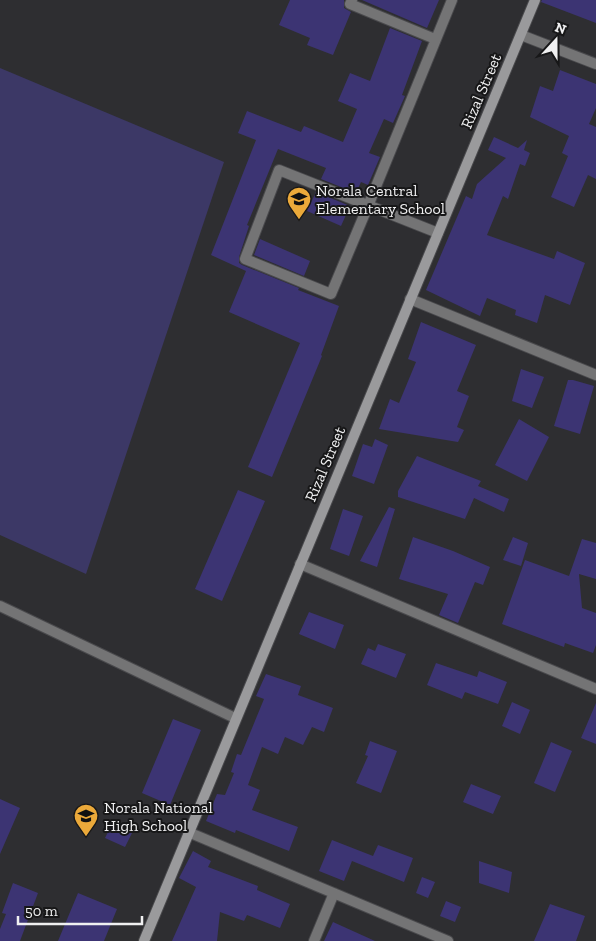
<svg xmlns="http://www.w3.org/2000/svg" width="596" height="941" viewBox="0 0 596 941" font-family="'Zilla Slab',serif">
<rect width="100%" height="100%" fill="#2e2e31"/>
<path fill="#3c3866" d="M 0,68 L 224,162 L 86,574 L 0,535 Z"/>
<path fill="#3c3473" d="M 290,0 L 344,0 L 344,8 L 351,12 L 333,55 L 307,45 L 310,38 L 279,25 Z
M 362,0 L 439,0 L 427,28 Z
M 542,0 L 596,0 L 596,23 L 541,2 Z
M 390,28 L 422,41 L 402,95 L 405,96 L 393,123 L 384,119 L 369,153 L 380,157 L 368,185 L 361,182 L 356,193 L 321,179 L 326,168 L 278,149 L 247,225 L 249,226 L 239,257 L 239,263 L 242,265 L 299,288 L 298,290 L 339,306 L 321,355 L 322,356 L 272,477 L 248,467 L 300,343 L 229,312 L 246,271 L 211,255 L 256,140 L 238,133 L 247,111 L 301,132 L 304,126 L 343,142 L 357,109 L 338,101 L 350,73 L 370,81 Z
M 560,70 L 596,84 L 596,108 L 589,124 L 596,127 L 596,179 L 588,175 L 574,207 L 551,197 L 568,156 L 562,153 L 569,136 L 530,117 L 540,86 L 553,91 Z
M 494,137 L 518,148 L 527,140 L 524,150 L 530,153 L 525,166 L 520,164 L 508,199 L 503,196 L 487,235 L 554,259 L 557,251 L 585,263 L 570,305 L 545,295 L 537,323 L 515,315 L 516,310 L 487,298 L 480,316 L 426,290 L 466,196 L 472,199 L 477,184 L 506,158 L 488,150 Z
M 316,192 L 350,206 L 341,226 L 307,211 Z
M 260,239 L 310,261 L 304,276 L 254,255 Z
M 421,322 L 476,345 L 457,391 L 469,396 L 457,427 L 464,430 L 458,442 L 379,429 L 390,399 L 399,403 L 416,362 L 408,359 Z
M 521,369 L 544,377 L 532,408 L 512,401 Z
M 568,380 L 573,380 L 594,386 L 580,434 L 554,426 Z
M 519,419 L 549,437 L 527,481 L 495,465 Z
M 375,439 L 388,445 L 374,484 L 352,476 L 363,444 L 372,447 Z
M 417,456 L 481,481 L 478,486 L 509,499 L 504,512 L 474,498 L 465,519 L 398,497 L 398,491 Z
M 238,490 L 265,501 L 222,601 L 195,589 Z
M 389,507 L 395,509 L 377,567 L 360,561 Z
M 343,509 L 363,516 L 349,556 L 330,549 Z
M 413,537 L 453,551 L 490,567 L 483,585 L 475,582 L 458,623 L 439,615 L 448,594 L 399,579 Z
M 513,537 L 528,543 L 521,566 L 503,560 Z
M 582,539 L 596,543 L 596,579 L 579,574 L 582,608 L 596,613 L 596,645 L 593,653 L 565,643 L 564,647 L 502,624 L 525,560 L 569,576 Z
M 309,612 L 344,625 L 335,649 L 299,634 Z
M 378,644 L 406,654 L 396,678 L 361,664 L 368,648 L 375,651 Z
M 436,663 L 477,677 L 479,671 L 507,682 L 498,704 L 465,692 L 462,699 L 427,685 Z
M 266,674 L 301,686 L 298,695 L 333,708 L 324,732 L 312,727 L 303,745 L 285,737 L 278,754 L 262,747 L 248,785 L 260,790 L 252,810 L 298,827 L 289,851 L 236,830 L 235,833 L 206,821 L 217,794 L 225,795 L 234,773 L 231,772 L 237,754 L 241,755 L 264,699 L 256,696 Z
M 512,702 L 530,710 L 520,734 L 502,726 Z
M 596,703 L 596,744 L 581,738 Z
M 173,719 L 201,730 L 170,805 L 142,793 Z
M 370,741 L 397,751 L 381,793 L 356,783 L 368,756 L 365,755 Z
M 551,742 L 572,751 L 555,792 L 534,783 Z
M 471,784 L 501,796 L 493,814 L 463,802 Z
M 0,799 L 20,808 L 0,854 Z
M 112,824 L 132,833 L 125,847 L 105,838 Z
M 332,840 L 373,856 L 378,845 L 413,858 L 404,882 L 352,861 L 344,881 L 319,871 Z
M 193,851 L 211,861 L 208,867 L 258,886 L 257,890 L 290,904 L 280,928 L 247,915 L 244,921 L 220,912 L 217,941 L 172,941 L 196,887 L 179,878 Z
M 479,861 L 512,872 L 509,893 L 479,883 Z
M 422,877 L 435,882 L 428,898 L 416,893 Z
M 13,883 L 38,893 L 20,941 L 0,941 L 0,929 L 6,914 L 2,913 Z
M 78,893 L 117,909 L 104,941 L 58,941 Z
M 446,901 L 461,907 L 455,922 L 440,916 Z
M 550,904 L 585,916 L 576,941 L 534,941 Z
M 333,922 L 375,941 L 324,941 Z"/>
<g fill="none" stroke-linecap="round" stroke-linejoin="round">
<defs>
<path id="service" d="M 352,0 L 350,4 L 435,39
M 438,233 L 279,170 L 245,259 L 331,294 L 368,206 L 452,0"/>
<path id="minor" d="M 521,35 L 596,64
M 410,299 L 596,375
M 300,564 L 596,689
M 0,606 L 235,718
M 188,832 L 448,941
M 314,941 L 334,893"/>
<path id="secondary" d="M 144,941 L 535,0"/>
</defs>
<use href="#service" stroke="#49494c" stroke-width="12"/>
<use href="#minor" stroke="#49494c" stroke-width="12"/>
<use href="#secondary" stroke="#49494c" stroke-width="12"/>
<use href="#service" stroke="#747475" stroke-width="10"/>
<use href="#minor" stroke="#747475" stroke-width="10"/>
<use href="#secondary" stroke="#9a9a9c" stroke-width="10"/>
</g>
<defs>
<symbol id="school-pin" viewBox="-11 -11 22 30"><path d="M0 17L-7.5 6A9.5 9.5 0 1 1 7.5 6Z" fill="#eba93a" stroke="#171718"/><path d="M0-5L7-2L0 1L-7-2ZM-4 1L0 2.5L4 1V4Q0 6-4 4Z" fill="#111"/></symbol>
</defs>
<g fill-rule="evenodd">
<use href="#school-pin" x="285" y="185" width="28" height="38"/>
<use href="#school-pin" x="72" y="802" width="28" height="38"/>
</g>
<g text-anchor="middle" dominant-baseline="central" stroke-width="4" stroke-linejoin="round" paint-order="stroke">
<g font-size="16" fill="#f0f0f1" stroke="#171718">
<text transform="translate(481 91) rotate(-67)">Rizal Street</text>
<text transform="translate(325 464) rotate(-67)">Rizal Street</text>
</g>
<g font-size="16" fill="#f0f0f1" stroke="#171718" text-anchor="start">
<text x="316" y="190">Norala Central<tspan x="316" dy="18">Elementary School</tspan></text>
<text x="104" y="807">Norala National<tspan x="104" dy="18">High School</tspan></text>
</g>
</g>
<g transform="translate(556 40) rotate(21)" stroke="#171718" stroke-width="4" paint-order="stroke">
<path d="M0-4L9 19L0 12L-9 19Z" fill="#f0f0f1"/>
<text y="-8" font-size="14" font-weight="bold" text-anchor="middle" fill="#f0f0f1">N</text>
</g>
<path d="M18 916v8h124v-8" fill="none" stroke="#f0f0f1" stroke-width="2.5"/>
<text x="25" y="916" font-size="15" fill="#f0f0f1" stroke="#171718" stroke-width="4" paint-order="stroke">50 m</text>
</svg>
